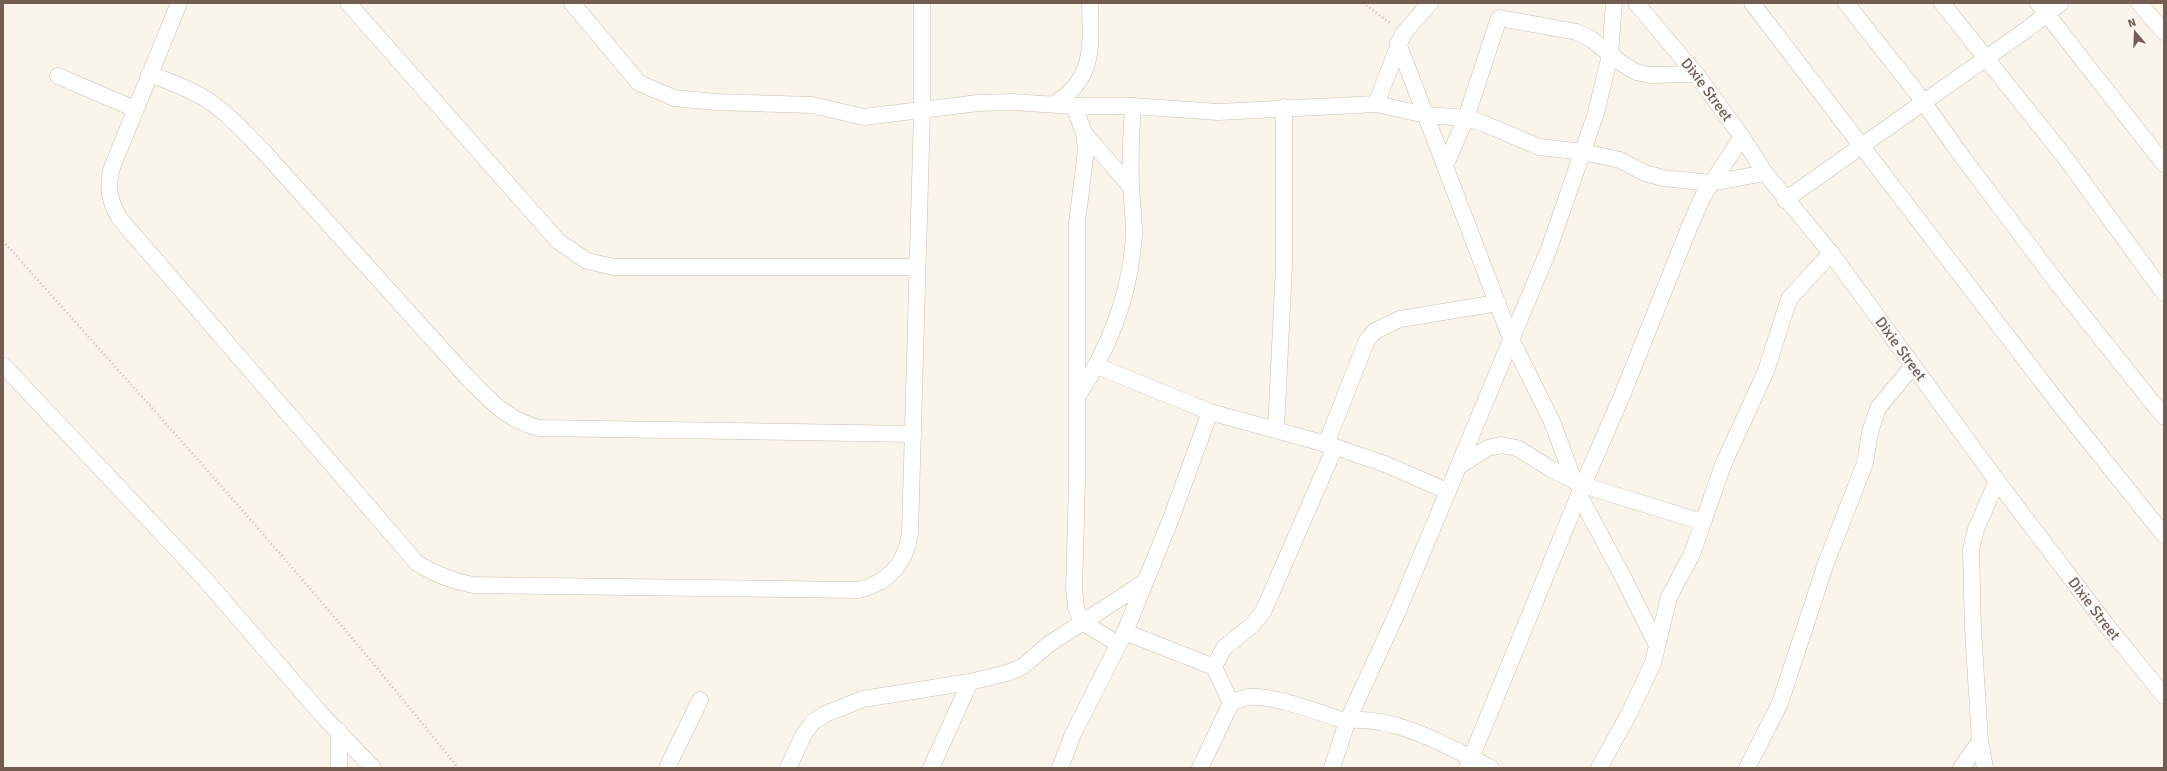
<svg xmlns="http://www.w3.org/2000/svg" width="2167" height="771" viewBox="0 0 2167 771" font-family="Signika,sans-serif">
<rect width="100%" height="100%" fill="#fbf4eb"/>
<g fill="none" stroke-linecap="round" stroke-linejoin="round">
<defs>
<g id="minor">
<path d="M 179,3 L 111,170 C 107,189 110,203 120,219 L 417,563 C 436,575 452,581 473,585 L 858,590 C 888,583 905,565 910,534 L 922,111 L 922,3"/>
<path d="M 348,3 L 558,241 L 587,261 L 614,267 L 917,267"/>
<path d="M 572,3 L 639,83 L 674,98 L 715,102 L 812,105 L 864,117 L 978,103 L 1013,102 L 1074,106 L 1133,106 L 1218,112 L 1376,104 L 1426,115 L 1466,118 L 1485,124 L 1539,147 L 1584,152 L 1620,160 L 1645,173 L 1663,178 L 1711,183 L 1765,173"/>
<path id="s1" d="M 1636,3 L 1696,74 L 1742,137 L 1765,173 L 1831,253 L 1997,481 L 2108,627 L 2164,696"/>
<path d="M 1752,3 L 2060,405 L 2164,535"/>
<path d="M 1846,3 L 1917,93 L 1958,151 L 2061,288 L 2164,417"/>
<path d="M 1942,3 L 2064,156 L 2164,293"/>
<path d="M 2038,3 L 2164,164"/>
<path d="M 2139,3 L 2164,32"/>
<path d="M 1398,43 L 1511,339 L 1553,424 L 1574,481"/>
<path d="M 149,74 C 169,81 188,88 206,99 C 227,112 246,134 263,151 L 466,376 C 490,400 505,419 539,428 L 914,434"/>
<path d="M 58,76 L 135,109"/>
<path d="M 1054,104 C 1095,79 1091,46 1090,3"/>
<path d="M 1376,104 L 1403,34 L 1430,3"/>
<path d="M 1074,106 L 1084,133 L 1086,150 L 1077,223 L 1077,482 L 1074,589 L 1076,608 L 1082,622 L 1118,644"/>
<path d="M 1084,133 L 1131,187"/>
<path d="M 1445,166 L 1466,118 L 1499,18 L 1577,32 L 1591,39 L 1621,63 L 1636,72 L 1650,75 L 1696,74"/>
<path d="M 1785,200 L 2026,30 L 2061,3"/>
<path d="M 3,365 L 203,577 L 322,715 L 373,768"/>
<path d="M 1097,366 L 1210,412 L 1326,444 L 1385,464 L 1447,491"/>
<path d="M 1078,396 C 1109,348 1131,292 1134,234 C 1134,218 1132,201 1131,185 C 1130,159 1131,133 1133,106"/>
<path d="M 1276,430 L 1284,265 L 1284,107"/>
<path d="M 1326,444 L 1367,340 L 1375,331 L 1400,319 L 1498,303"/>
<path d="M 1459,466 L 1488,448 L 1501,445 L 1517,448 L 1551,469 L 1583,485 L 1702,522"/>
<path d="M 1579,495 L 1622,575 L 1657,645"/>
<path d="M 1125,632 L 1214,667 L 1231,703 L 1200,768"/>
<path d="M 1214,667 L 1224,648 L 1252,625 L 1263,612 L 1335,447"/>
<path d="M 1231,703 C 1236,701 1242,698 1248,697 C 1275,695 1321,713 1347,722"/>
<path d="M 1349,720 C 1399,717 1447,746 1491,768"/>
<path d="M 339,768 L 339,731"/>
<path d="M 667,768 L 700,700"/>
<path d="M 788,768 L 804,734 L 813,722 L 825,714 L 863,699 L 970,682 L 1007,673 L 1022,667 L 1049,644 L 1145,582"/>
<path d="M 931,768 L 970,682"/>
<path d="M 1060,768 L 1073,734 L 1125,632 L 1172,516 L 1210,412"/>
<path d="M 1332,768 L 1347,722 L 1398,611 L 1549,249 L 1596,113 L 1610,55 L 1614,3"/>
<path d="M 1467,768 L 1583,485 L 1621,398 L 1689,228 L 1703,196 L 1742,137"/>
<path d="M 1599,768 L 1630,712 L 1653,663 L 1669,597 L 1692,554 L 1723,465 L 1766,371 L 1789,299 L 1831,253"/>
<path d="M 1747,768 L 1780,703 L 1826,563 L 1865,463 L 1870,432 L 1878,408 L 1912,367"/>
<path d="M 1961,768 L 1980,741"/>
<path d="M 1985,768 L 1980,741 L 1973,629 L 1971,549 L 1976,529 L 1997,481"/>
</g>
</defs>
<use href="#minor" stroke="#ccbdb2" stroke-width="17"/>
<path stroke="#d3b7a8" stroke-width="2.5" stroke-dasharray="1 3" stroke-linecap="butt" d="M 1363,3 L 1390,23
M 3,241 C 157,414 314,586 458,768"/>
<use href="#minor" stroke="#fff" stroke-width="16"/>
</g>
<g text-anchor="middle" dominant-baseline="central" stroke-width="3" stroke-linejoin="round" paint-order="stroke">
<g font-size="15" fill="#745c50" stroke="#fef8f2">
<text stroke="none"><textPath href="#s1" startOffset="112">Dixie Street</textPath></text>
<text stroke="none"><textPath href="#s1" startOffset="436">Dixie Street</textPath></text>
<text stroke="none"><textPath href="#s1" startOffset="760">Dixie Street</textPath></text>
</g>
</g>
<rect width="2167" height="771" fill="none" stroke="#745c50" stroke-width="8"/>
<g transform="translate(2135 32) rotate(341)" stroke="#fef8f2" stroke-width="3" paint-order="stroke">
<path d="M0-3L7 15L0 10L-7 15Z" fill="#745c50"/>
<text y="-6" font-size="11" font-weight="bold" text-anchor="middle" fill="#745c50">N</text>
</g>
</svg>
